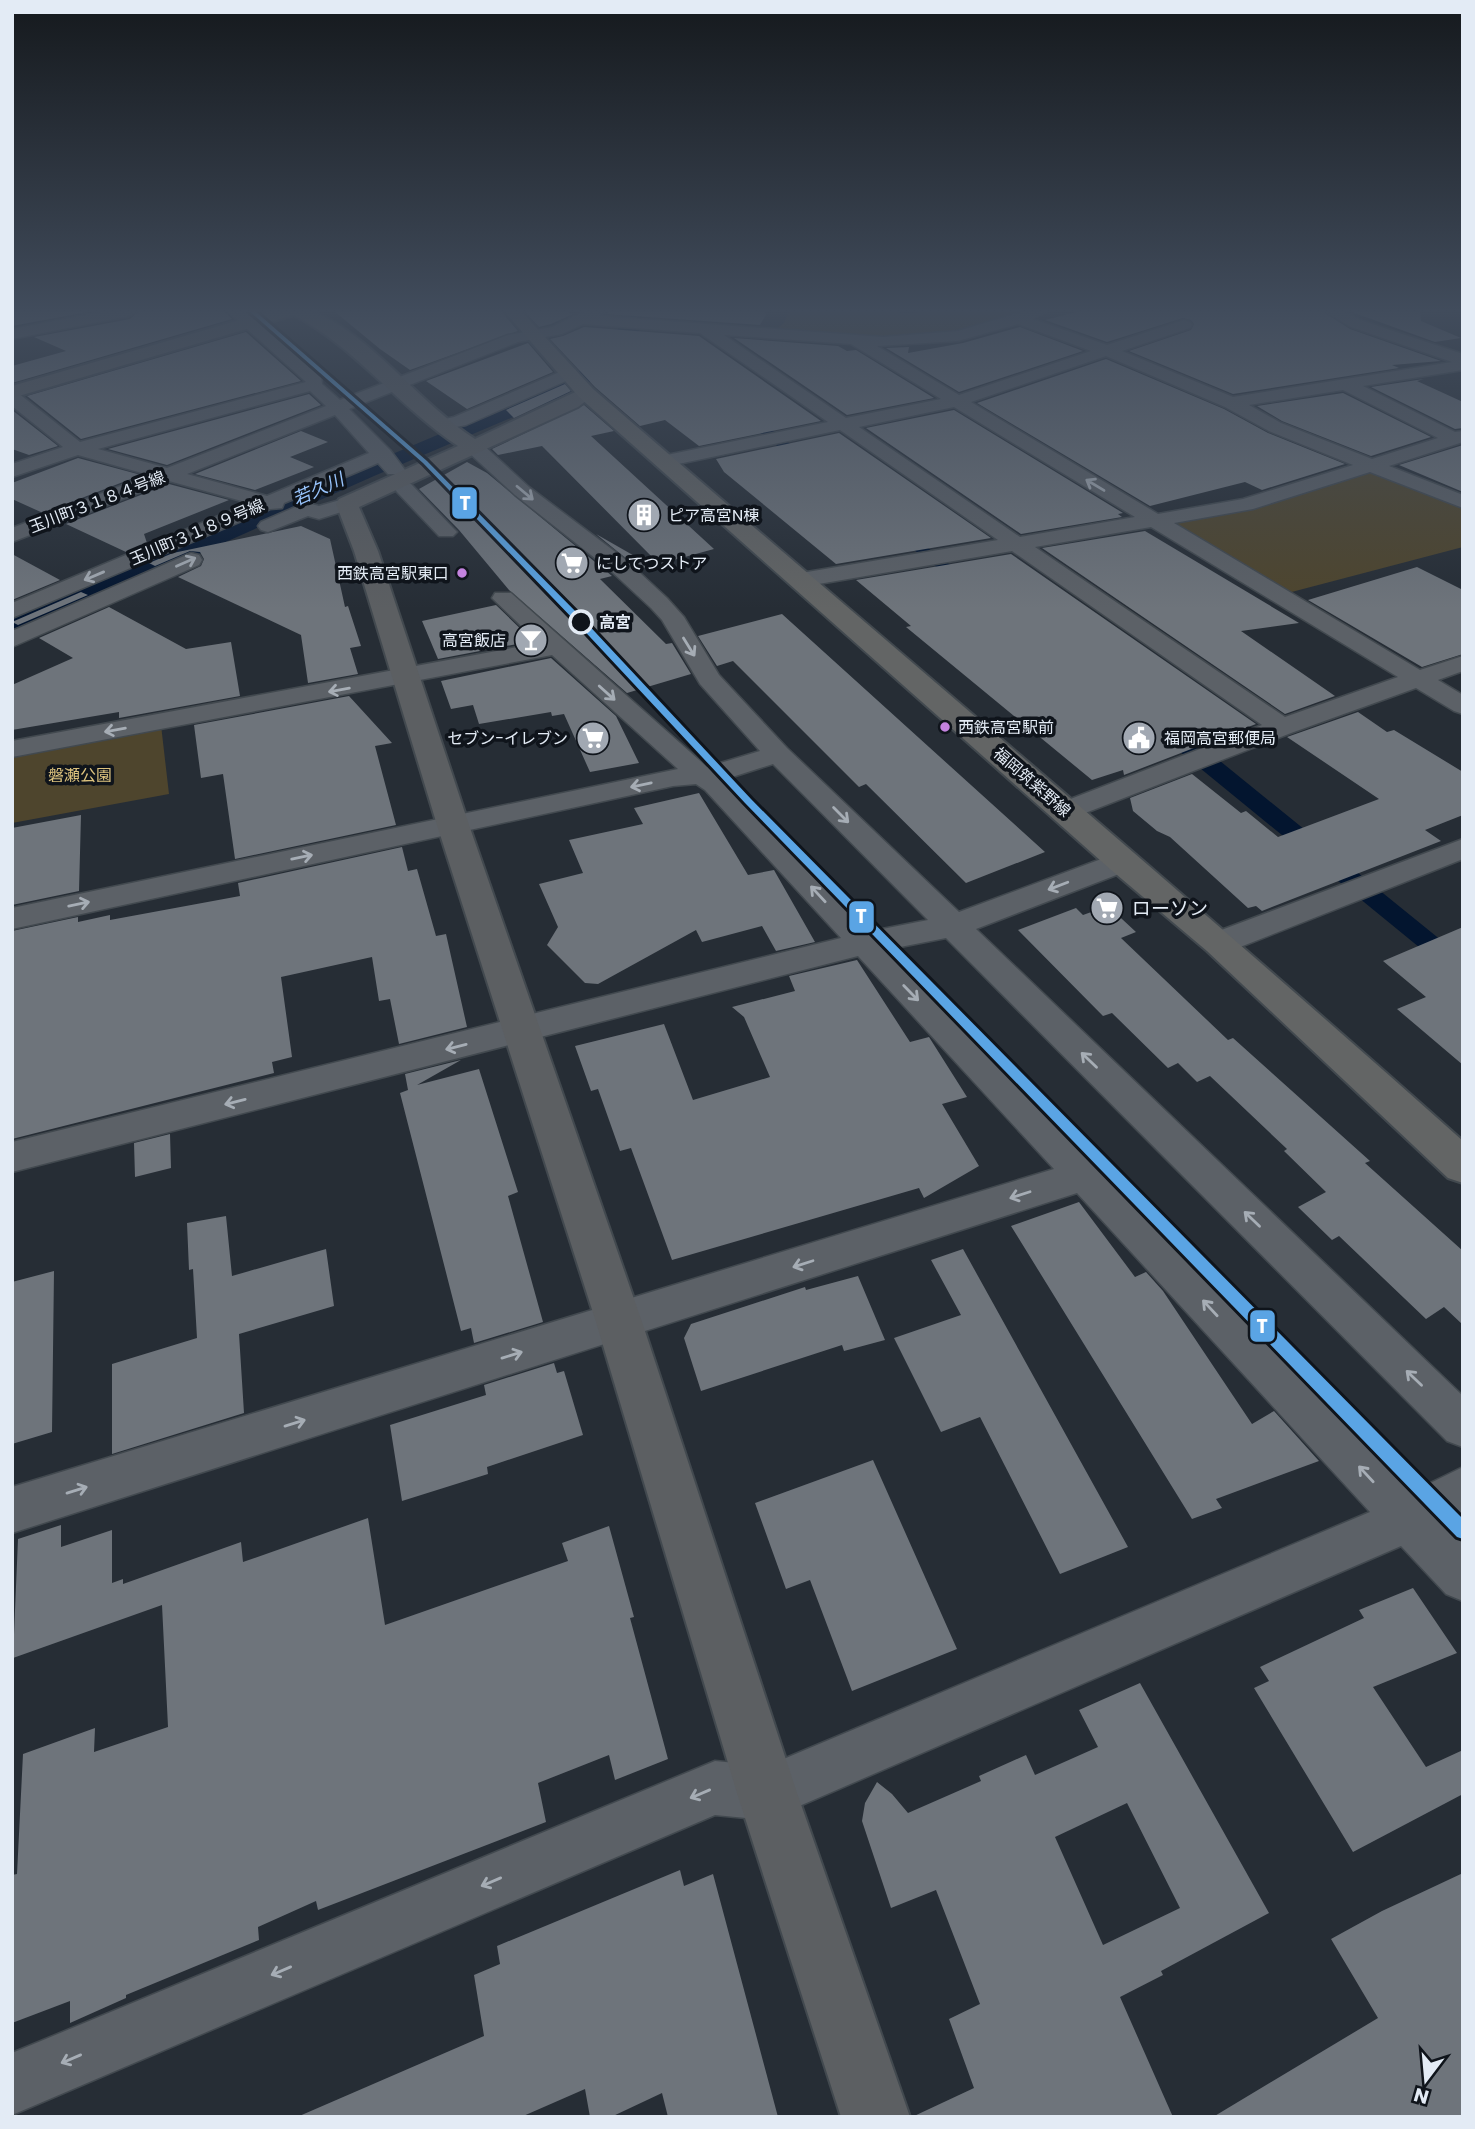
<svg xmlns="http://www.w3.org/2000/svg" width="1475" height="2129" viewBox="0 0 1475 2129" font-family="Poppins,'Noto Sans JP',sans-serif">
<rect width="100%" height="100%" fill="#262d35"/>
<path fill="#4e452d" d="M 784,311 L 896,311 L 901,314 L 933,311 L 1027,311 L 948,334 L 914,339 L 771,332 L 783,324 L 789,313 Z
M 1373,469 L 1463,505 L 1463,547 L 1284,594 L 1166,523 Z
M 161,725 L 169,794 L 12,823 L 12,752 Z"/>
<path fill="#03152f" d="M 629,311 L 652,311 L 622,356 L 731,399 L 1051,641 L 1204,748 L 1463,958 L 1463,983 L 1184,755 L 718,401 L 606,374 L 558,398 L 374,476 L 12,637 L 12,615 L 461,425 L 603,360 L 622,320 Z"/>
<path fill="#6e747b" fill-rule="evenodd" d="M 12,311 L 93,311 L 12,326 Z
M 139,311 L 224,311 L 232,319 L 12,383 L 12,366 L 66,351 L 34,337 L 130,319 Z
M 334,311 L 501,311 L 518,331 L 410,370 L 380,349 Z
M 524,311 L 565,311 L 573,314 L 551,324 L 539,327 Z
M 611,311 L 766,311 L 764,313 L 767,313 L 760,325 L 606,314 Z
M 1080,311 L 1322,311 L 1350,329 L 1441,361 L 1392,365 L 1399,368 L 1233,394 L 1129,351 L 1191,330 L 1194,324 L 1191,320 L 1183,318 L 1107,342 L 1045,320 Z
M 1349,311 L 1420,311 L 1421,321 L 1461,338 L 1435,342 Z
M 584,327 L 699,336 L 821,421 L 699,446 L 665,420 L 640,426 L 595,387 L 550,339 L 563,336 Z
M 1020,327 L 1083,351 L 959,392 L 886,348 L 909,347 L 908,353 L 963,343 Z
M 246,332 L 301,381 L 81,439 L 27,396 Z
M 734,338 L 838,346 L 847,351 L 856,350 L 934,398 L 847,415 Z
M 528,343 L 553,372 L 467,409 L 426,381 Z
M 1106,359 L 1224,409 L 1268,433 L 1345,464 L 1262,490 L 1245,482 L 1150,506 L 977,403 Z
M 1424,379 L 1417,381 L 1463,402 L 1463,428 L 1455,429 L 1371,387 Z
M 565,384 L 571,391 L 514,418 L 506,410 Z
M 1343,393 L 1431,437 L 1371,456 L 1282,421 L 1257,406 Z
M 309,394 L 321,405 L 167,465 L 108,449 Z
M 584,405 L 614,431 L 591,436 L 714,549 L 659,564 L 542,446 L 498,455 L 492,449 Z
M 12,410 L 58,446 L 29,455 L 12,449 Z
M 954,410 L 1123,513 L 1118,514 L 1122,517 L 1021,534 L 866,428 Z
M 301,431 L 328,442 L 290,457 L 314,467 L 255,490 L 195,474 Z
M 839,433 L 991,538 L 836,564 L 724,472 L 716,459 Z
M 1463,445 L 1463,492 L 1399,465 Z
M 78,458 L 141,475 L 43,513 L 12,499 L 12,483 Z
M 467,462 L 487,473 L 612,576 L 600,579 L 666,644 L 672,643 L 691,674 L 627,693 L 509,590 L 459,530 L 419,489 Z
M 169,484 L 229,500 L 144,534 L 147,543 L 126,552 L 66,524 Z
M 301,526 L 330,539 L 345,607 L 348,606 L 361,646 L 350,648 L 358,674 L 308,683 L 301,635 L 178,577 L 201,566 L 204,559 L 200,552 L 190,551 L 155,566 L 149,563 L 173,553 Z
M 1145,531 L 1299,623 L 1241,631 L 1335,696 L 1285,714 L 1042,548 Z
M 596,534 L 652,566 L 639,569 Z
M 12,554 L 60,580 L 12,600 Z
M 1011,554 L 1256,724 L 1124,775 L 1123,770 L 1092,780 L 906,627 L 911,626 L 856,580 Z
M 1417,567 L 1463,590 L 1463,654 L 1422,667 L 1308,600 Z
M 81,592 L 88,595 L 18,625 L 12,622 Z
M 496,605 L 533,641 L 438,659 L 422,621 Z
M 109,607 L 186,649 L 231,642 L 240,696 L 119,718 L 119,712 L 12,730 L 12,685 L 73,658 L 39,638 Z
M 782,614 L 1045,852 L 966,883 L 866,784 L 859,787 L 733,661 L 717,666 L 698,636 Z
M 551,658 L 616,716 L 639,763 L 590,772 L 564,714 L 552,716 L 551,712 L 479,724 L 473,705 L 451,709 L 441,681 Z
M 349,696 L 392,743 L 375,746 L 396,825 L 235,859 L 223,774 L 201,778 L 194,725 Z
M 1358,712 L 1387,732 L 1394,730 L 1463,772 L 1463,815 L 1425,830 L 1441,841 L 1262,911 L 1256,906 L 1248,908 L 1170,837 L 1157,831 L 1133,811 L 1130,798 L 1192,774 L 1241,813 L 1246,811 L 1278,837 L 1379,799 L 1287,737 Z
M 699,793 L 748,875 L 774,870 L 815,942 L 776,951 L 762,926 L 702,942 L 696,930 L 598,984 L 585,983 L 547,945 L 558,927 L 539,884 L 583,873 L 569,840 L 643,824 L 634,808 Z
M 81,815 L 79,891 L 12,905 L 12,828 Z
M 402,847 L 408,871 L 417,869 L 436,936 L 446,934 L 467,1027 L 399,1044 L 390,999 L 379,1001 L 372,957 L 281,977 L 292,1057 L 272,1062 L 274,1073 L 12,1139 L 12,931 L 78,917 L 78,922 L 110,915 L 110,920 L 240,896 L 238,883 Z
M 1108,906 L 1136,932 L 1121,938 L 1228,1040 L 1233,1038 L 1370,1161 L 1365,1163 L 1463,1251 L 1463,1325 L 1444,1307 L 1426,1319 L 1339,1236 L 1332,1240 L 1298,1207 L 1326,1192 L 1284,1151 L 1287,1149 L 1210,1076 L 1197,1082 L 1178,1063 L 1168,1068 L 1112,1013 L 1103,1016 L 1018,930 L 1076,908 L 1083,915 Z
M 1463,927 L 1463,1065 L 1397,1009 L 1426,997 L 1383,961 Z
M 857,960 L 910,1042 L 929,1037 L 967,1097 L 942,1104 L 979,1166 L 924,1198 L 919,1188 L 672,1260 L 631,1148 L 620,1151 L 598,1089 L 591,1091 L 575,1046 L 664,1024 L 693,1100 L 770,1077 L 744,1017 L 732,1007 L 795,991 L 789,976 Z
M 461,1060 L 417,1085 L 479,1069 L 518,1192 L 508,1196 L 543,1322 L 474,1343 L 471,1328 L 461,1331 L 400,1093 L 408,1090 L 405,1074 Z
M 170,1134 L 171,1168 L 135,1177 L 134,1143 Z
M 1079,1202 L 1135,1277 L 1146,1272 L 1163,1291 L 1252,1424 L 1274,1411 L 1319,1461 L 1216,1499 L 1222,1508 L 1192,1519 L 1011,1226 Z
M 226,1216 L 232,1276 L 326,1249 L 334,1306 L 239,1334 L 244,1413 L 112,1454 L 112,1364 L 197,1338 L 193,1269 L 189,1270 L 187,1223 Z
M 963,1249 L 1128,1547 L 1060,1574 L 980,1417 L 941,1432 L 894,1338 L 961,1315 L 931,1260 Z
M 54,1271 L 52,1432 L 12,1444 L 12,1282 Z
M 858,1276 L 885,1340 L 844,1351 L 842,1345 L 701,1391 L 684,1338 L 691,1324 L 805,1287 L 806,1290 Z
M 554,1363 L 557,1373 L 564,1371 L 583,1435 L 487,1467 L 488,1474 L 402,1501 L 390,1425 L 486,1395 L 484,1385 Z
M 873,1460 L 957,1649 L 852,1691 L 810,1580 L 786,1589 L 755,1503 Z
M 368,1518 L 385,1625 L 568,1561 L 562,1543 L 609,1526 L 634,1617 L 630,1618 L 668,1759 L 615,1780 L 609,1755 L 538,1783 L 546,1822 L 318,1910 L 316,1901 L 258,1927 L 259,1940 L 126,1995 L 126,1998 L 70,2023 L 70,2001 L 12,2023 L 12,1875 L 17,1874 L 23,1754 L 95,1728 L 94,1752 L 168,1727 L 162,1605 L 13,1658 L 18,1539 L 61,1525 L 61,1547 L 112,1530 L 112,1583 L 123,1579 L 123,1584 L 241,1542 L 243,1562 Z
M 1413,1588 L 1457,1653 L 1373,1687 L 1426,1767 L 1463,1750 L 1463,1794 L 1353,1852 L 1254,1688 L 1269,1681 L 1260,1667 L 1364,1618 L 1359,1610 Z
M 1140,1683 L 1269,1913 L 1161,1971 L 1163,1975 L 1120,1997 L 1173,2117 L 912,2117 L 974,2088 L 949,2019 L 980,2004 L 936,1890 L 891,1908 L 862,1821 L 865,1803 L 877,1782 L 892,1794 L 908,1813 L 981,1781 L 979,1776 L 1026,1755 L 1035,1775 L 1098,1747 L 1079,1710 ZM 1127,1803 L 1180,1908 L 1103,1945 L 1055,1837 Z
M 680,1870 L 684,1886 L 713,1874 L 778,2117 L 668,2117 L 662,2093 L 611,2117 L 590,2117 L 585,2089 L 521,2117 L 297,2117 L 484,2036 L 474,1975 L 500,1964 L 497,1946 Z
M 1463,1873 L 1463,2117 L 1213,2117 L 1378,2018 L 1331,1939 L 1382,1911 Z"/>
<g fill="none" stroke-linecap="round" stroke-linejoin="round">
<defs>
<path id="street" d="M 106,311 L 137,311 L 129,316 L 12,339 L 12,329 Z
M 227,311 L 244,311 L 321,376 L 322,384 L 340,400 L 508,335 L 552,327 L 585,311 L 605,311 L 599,316 L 883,337 L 958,331 L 1025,311 L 1047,311 L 1033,319 L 1107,345 L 1184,320 L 1190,322 L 1192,325 L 1190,328 L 1122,351 L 1233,397 L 1452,362 L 1351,327 L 1324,311 L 1343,311 L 1363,321 L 1463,354 L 1463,370 L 1363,386 L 1455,432 L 1463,431 L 1463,442 L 1389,466 L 1463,495 L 1463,508 L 1370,472 L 1253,509 L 1174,523 L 1420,670 L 1463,656 L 1463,671 L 1438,680 L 1463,695 L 1463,714 L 1454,711 L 1416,688 L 1291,733 L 1075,817 L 1065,820 L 1055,817 L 1051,811 L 1055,805 L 1262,725 L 1012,551 L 801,587 L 793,585 L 790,580 L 793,575 L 801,573 L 998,540 L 840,430 L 664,467 L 657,465 L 654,461 L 657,457 L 828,422 L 700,333 L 583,324 L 562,334 L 518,342 L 349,409 L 390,450 L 405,470 L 402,474 L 388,474 L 378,463 L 284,503 L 282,508 L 270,509 L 12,618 L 12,603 L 249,503 L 169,481 L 12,542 L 12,528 L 149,475 L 78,455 L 12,477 L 12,464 L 63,447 L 12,406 L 12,392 L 18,393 L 80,442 L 306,382 ZM 1018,324 L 1091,351 L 959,395 L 877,346 L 958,341 ZM 724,335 L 851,344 L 941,399 L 846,418 ZM 1106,356 L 1225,407 L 1269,431 L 1353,465 L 1243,499 L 1158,514 L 971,402 ZM 1343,390 L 1438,438 L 1372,459 L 1281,423 L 1249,405 ZM 310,391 L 326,406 L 167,468 L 98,449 ZM 954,407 L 1135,517 L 1020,537 L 859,427 ZM 335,415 L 369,453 L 267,496 L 187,474 ZM 1151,527 L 1398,677 L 1285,717 L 1035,547 Z
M 569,368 L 575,369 L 577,373 L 575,377 L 466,425 L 442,430 L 433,425 L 436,421 L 454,417 Z
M 474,441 L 481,443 L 529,487 L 626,560 L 667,598 L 684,617 L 719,675 L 787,748 L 959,912 L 1112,855 L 1122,852 L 1132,855 L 1137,862 L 1132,869 L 976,929 L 1463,1396 L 1463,1447 L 1447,1441 L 946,938 L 890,949 L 1414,1491 L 1463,1467 L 1463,1515 L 1446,1524 L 1463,1542 L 1463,1601 L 1446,1594 L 1401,1546 L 767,1820 L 715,1815 L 12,2115 L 12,2053 L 715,1761 L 767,1766 L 1370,1512 L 1077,1193 L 12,1533 L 12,1487 L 1054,1169 L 858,956 L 12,1172 L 12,1142 L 841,938 L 705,790 L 696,784 L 673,786 L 12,929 L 12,908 L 678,769 L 552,655 L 12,757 L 12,741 L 539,643 L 492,598 L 495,593 L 511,593 L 707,767 L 760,751 L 700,684 L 662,620 L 651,608 L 610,570 L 515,495 L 467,451 L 465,447 L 467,443 ZM 773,764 L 928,920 L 872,931 L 726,779 Z
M 404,482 L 411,484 L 453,528 L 457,532 L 453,536 L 439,536 L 397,492 L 394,488 L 397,484 Z
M 347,498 L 354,500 L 357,504 L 354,508 L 319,519 L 308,516 L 268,532 L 261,530 L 258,526 L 261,522 L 300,505 L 307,503 L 319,506 Z
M 191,553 L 199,555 L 202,560 L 199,565 L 12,647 L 12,631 Z
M 1463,839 L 1463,859 L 1230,951 L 1219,954 L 1208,951 L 1203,943 L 1208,935 Z"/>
<path id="secondary" d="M 271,311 C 284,311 303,308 314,312 C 370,334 421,405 475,439 L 586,387 L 596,393 L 578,407 L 359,507 L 378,551 L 469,825 L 642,1322 L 797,1793 L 910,2117 L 841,2117 L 737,1793 L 596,1322 L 437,825 L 354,551 L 336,504 L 339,499 L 458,446 C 399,407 357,349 294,315 L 12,398 L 12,386 Z"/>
<path id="primary" d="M 504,311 L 521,311 L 593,389 C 883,639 1177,886 1463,1141 L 1463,1183 L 1448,1178 L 1207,951 L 1110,869 L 579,397 Z"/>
</defs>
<use href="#street" stroke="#42494f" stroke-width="3"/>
<use href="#secondary" stroke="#42494f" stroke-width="4"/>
<use href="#primary" stroke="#42494f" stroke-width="4"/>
<use href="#street" fill="#5c6167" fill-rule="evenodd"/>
<use href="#secondary" fill="#5c5f62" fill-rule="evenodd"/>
<use href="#primary" fill="#636565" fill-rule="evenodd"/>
<defs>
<path id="rail-1" d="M 249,311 L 255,311 L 427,461 L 582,618 L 751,799 L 1463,1519 L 1463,1539 L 1457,1537 L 745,803 L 576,622 L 423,463 Z"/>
</defs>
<use href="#rail-1" stroke="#0f141b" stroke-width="6"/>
<use href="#rail-1" fill="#5aa4e4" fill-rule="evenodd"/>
</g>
<defs><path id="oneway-shaft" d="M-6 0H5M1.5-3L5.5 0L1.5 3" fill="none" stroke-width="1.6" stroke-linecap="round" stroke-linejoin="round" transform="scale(1.75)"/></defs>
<g stroke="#a6adb5">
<use href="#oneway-shaft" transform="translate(1095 485) rotate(-149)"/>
<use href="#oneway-shaft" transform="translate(525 493) rotate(40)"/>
<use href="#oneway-shaft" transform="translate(186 562) rotate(-24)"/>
<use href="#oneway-shaft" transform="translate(94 576) rotate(157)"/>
<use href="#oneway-shaft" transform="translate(689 647) rotate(58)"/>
<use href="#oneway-shaft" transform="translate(339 690) rotate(170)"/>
<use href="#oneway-shaft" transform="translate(607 693) rotate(42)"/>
<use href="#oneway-shaft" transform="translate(115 730) rotate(170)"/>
<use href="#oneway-shaft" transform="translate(641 785) rotate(168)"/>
<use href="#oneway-shaft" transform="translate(841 815) rotate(45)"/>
<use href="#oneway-shaft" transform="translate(302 857) rotate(-12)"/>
<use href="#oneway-shaft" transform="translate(1058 886) rotate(159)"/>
<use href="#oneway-shaft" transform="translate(818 894) rotate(-133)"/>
<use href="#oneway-shaft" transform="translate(79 904) rotate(-12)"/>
<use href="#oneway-shaft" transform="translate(911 993) rotate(46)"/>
<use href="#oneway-shaft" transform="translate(456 1047) rotate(166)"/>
<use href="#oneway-shaft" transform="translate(1089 1060) rotate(-136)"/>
<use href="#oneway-shaft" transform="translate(235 1102) rotate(166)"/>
<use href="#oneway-shaft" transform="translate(1020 1195) rotate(162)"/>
<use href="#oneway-shaft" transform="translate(1252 1219) rotate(-136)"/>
<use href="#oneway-shaft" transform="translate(803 1264) rotate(162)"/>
<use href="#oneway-shaft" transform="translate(1210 1308) rotate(-133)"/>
<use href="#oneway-shaft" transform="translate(512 1355) rotate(-17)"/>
<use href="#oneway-shaft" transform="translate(1414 1378) rotate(-136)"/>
<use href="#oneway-shaft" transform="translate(295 1423) rotate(-17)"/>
<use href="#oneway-shaft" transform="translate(1366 1474) rotate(-133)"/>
<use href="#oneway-shaft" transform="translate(77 1490) rotate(-17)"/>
<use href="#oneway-shaft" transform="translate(700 1794) rotate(157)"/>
<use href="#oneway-shaft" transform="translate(491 1882) rotate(157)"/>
<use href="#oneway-shaft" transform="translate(281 1971) rotate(157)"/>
<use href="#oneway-shaft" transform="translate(71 2059) rotate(157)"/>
</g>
<linearGradient id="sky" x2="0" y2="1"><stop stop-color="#15191d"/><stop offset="0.51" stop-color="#414c5c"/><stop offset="1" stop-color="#414c5c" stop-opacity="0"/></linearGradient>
<rect width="1475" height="609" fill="url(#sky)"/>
<defs>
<symbol id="building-disc" viewBox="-11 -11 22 22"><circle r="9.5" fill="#a1a8b2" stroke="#0f141b"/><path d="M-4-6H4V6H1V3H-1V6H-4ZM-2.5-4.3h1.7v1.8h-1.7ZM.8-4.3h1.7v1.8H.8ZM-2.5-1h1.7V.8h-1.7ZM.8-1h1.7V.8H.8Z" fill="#fff"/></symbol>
<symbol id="supermarket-disc" viewBox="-11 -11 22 22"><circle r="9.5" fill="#a1a8b2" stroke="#0f141b"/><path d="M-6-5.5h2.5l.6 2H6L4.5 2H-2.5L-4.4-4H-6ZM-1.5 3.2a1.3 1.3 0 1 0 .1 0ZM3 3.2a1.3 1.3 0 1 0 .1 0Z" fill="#fff"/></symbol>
<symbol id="bar-disc" viewBox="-11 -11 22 22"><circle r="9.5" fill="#a1a8b2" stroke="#0f141b"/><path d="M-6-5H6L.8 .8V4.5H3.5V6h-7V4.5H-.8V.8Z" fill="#fff"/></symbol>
<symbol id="civic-disc" viewBox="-11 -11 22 22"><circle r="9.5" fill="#a1a8b2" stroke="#0f141b"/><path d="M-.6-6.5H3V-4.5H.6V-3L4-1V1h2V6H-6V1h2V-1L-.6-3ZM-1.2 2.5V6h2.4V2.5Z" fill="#fff"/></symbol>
</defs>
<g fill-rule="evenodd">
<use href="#building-disc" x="625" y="496" width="38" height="38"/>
<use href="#supermarket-disc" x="553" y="544" width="38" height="38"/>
<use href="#bar-disc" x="512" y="621" width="38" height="38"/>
<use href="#supermarket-disc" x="574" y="719" width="38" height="38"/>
<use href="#civic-disc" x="1120" y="719" width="38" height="38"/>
<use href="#supermarket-disc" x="1088" y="889" width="38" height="38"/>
</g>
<g fill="#c483df" stroke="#0f141b" stroke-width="2.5">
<circle cx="462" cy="573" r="6"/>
<circle cx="945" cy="727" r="6"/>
</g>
<circle fill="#0f141b" stroke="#e3ebf5" stroke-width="3.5" cx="581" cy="622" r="11"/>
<g text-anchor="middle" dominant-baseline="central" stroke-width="7" stroke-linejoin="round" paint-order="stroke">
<g font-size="16" fill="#e3ebf5" stroke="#0f141b">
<text transform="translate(97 502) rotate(-21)">玉川町３１８４号線</text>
<text transform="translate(197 532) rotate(-23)">玉川町３１８９号線</text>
<text transform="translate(1032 782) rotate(41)">福岡筑紫野線</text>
</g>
<g font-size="16" fill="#e3ebf5" stroke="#0f141b" text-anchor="start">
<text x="668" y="515">ピア高宮N棟</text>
<text x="596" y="563">にしてつストア</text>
<text x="506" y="640" text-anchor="end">高宮飯店</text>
<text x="568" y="738" text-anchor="end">セブン-イレブン</text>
<text x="1164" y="738">福岡高宮郵便局</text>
</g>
<g font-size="16" fill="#e3ebf5" stroke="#0f141b" text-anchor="end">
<text x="449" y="573">西鉄高宮駅東口</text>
<text x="958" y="727" text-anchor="start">西鉄高宮駅前</text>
</g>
<g font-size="16" font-weight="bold" fill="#e3ebf5" stroke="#0f141b" text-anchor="start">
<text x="599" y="622">高宮</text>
</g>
<g font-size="16" fill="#ddc37e" stroke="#0f141b">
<text x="80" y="775">磐瀬公園</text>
</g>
<g font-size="18" font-style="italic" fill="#98c4fc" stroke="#0f141b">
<text transform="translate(318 489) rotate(-24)">若久川</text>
</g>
<g font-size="19" fill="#e3ebf5" stroke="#0f141b" text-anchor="start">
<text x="1132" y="908">ローソン</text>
</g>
</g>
<g stroke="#0f141b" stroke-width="2.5">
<rect x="451" y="486" width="27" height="34" rx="7" fill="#5aa4e4"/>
<rect x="848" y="900" width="27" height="34" rx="7" fill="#5aa4e4"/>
<rect x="1249" y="1309" width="27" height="34" rx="7" fill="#5aa4e4"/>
</g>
<g font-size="19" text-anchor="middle" font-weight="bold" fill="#fff">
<text x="465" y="510">T</text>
<text x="861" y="923">T</text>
<text x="1262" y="1333">T</text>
</g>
<rect width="1475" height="2129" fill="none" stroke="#e3ebf5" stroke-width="28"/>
<g transform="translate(1426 2080) rotate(196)" stroke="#0f141b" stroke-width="5" paint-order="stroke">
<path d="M0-5L12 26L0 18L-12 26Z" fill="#e3ebf5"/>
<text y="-10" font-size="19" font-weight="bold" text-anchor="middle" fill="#e3ebf5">N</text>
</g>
</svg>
